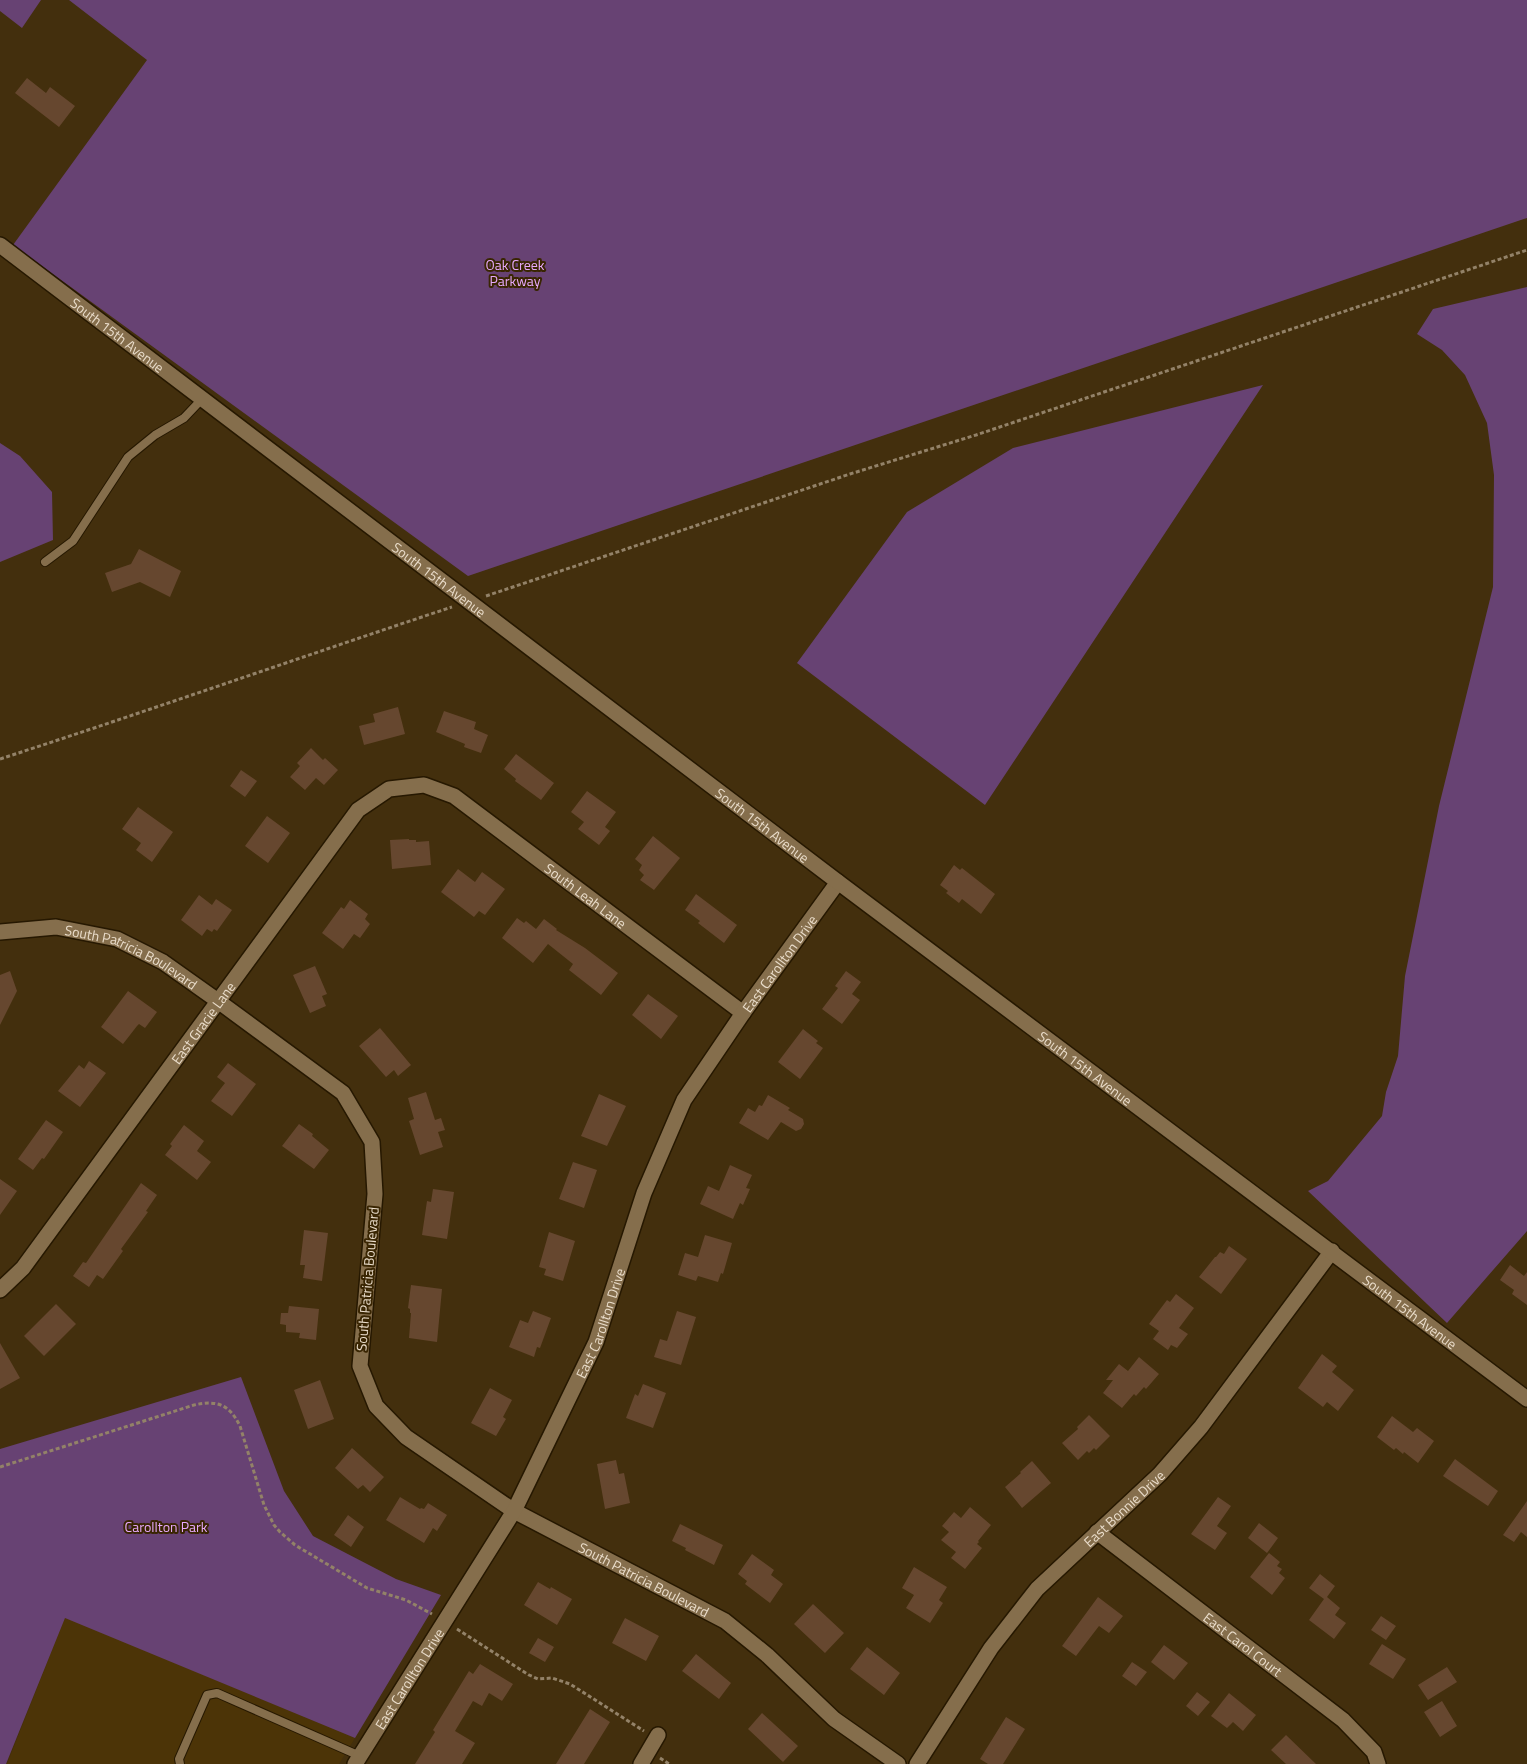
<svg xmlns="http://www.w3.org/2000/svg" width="1527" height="1764" viewBox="0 0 1527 1764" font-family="'Titillium Web',sans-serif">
<rect width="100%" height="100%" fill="#432f0d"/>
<path fill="#4c3407" d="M 65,1617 L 355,1738 L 339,1764 L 7,1764 Z"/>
<path fill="#674273" d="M 0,0 L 41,0 L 22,28 L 0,11 Z
M 69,0 L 1527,0 L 1527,218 L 468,576 L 13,245 L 147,60 Z
M 1527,287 L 1527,1231 L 1447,1323 L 1308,1191 L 1328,1181 L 1382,1116 L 1386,1092 L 1398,1056 L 1405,976 L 1439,806 L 1493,587 L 1494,475 L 1487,423 L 1465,375 L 1442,350 L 1417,334 L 1433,309 Z
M 1263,385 L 985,805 L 797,663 L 907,512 L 1013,448 Z
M 0,443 L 20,456 L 52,492 L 53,540 L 0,562 Z
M 241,1377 L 284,1491 L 313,1536 L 396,1579 L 441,1595 L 355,1738 L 65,1618 L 6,1764 L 0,1764 L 0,1449 Z"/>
<path fill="#66472f" d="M 27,78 L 46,93 L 50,87 L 75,106 L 59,127 L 15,93 Z
M 139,549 L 181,571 L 170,597 L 140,582 L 112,592 L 105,573 L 131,564 Z
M 398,707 L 405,734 L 364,745 L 359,726 L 375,722 L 373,714 Z
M 444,711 L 476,722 L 474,729 L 488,735 L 481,753 L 464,747 L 465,744 L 436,732 Z
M 311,748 L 323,760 L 325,758 L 338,770 L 324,785 L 316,778 L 305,790 L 290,777 L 300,766 L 297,763 Z
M 516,754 L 554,783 L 541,800 L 515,781 L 516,779 L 504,769 Z
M 241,770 L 257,781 L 245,797 L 230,786 Z
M 587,791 L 616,812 L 605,827 L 610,831 L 599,845 L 578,829 L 584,822 L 571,812 Z
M 138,807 L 173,832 L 152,862 L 136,850 L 141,843 L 122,829 Z
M 267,816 L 290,833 L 268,863 L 245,846 Z
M 653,836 L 680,858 L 654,890 L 640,880 L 644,875 L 639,870 L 642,865 L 635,859 Z
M 409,839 L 409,840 L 416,840 L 416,842 L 429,841 L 431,865 L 392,869 L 390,840 Z
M 954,865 L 960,870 L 962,868 L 995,894 L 981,914 L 962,899 L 959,903 L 946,893 L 948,891 L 940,885 Z
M 458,869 L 475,882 L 482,872 L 505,889 L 485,915 L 479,911 L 474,917 L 441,892 Z
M 696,894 L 737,925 L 724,943 L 698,923 L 700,921 L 685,910 Z
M 199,895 L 212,905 L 216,899 L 232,910 L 217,931 L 214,929 L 212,932 L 207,929 L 202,936 L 181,920 Z
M 350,900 L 368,914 L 365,919 L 370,924 L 360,938 L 354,934 L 343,949 L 322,933 L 341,907 L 344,909 Z
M 517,918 L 524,923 L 526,921 L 536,929 L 544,919 L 557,929 L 556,930 L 585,948 L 618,973 L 601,995 L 569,970 L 573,964 L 548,944 L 533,963 L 502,938 Z
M 315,966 L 327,994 L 322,996 L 326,1006 L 310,1013 L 293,975 Z
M 10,971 L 17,991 L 0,1025 L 0,975 Z
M 846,971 L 861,982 L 852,994 L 860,1000 L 842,1024 L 822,1009 L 838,988 L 835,986 Z
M 128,991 L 157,1012 L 145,1028 L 139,1024 L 137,1026 L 123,1044 L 101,1027 Z
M 648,994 L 678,1016 L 661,1039 L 632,1015 Z
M 380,1028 L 411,1065 L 398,1076 L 394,1070 L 386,1077 L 359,1046 Z
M 803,1029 L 818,1041 L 816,1043 L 823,1048 L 800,1079 L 778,1062 Z
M 89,1061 L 106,1073 L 80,1107 L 58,1091 L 79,1065 L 84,1069 Z
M 228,1063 L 256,1084 L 232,1116 L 211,1101 L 225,1083 L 217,1077 Z
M 426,1092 L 435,1120 L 441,1118 L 445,1130 L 438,1132 L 443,1147 L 420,1155 L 409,1121 L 414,1119 L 408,1098 Z
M 599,1094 L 626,1106 L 607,1146 L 581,1136 Z
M 768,1095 L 790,1108 L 788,1110 L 803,1119 L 804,1124 L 801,1129 L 796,1131 L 781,1122 L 768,1140 L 739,1123 L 748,1108 L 755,1112 L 759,1105 L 762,1106 Z
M 46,1120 L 63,1132 L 44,1159 L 42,1158 L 33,1170 L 18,1159 Z
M 299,1124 L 313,1134 L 312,1136 L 329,1150 L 314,1169 L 282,1146 Z
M 184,1125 L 204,1141 L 197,1151 L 211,1162 L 197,1180 L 165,1155 L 172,1146 L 170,1144 Z
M 573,1162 L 597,1170 L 584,1208 L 559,1199 Z
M 730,1165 L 752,1175 L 746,1188 L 750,1189 L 743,1205 L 740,1203 L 733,1219 L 700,1204 L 708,1186 L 719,1191 Z
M 0,1179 L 17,1191 L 0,1215 Z
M 141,1183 L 157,1195 L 146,1211 L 148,1212 L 121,1249 L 123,1251 L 103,1279 L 97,1275 L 89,1287 L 73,1276 L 83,1262 L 86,1263 Z
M 433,1189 L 454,1192 L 447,1239 L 422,1235 L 427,1201 L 431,1202 Z
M 304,1230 L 328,1233 L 322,1281 L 303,1278 L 305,1265 L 300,1265 Z
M 549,1232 L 575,1241 L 563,1281 L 544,1275 L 546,1269 L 539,1267 Z
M 705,1235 L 732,1243 L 723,1274 L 721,1273 L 718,1282 L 698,1276 L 696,1281 L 678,1275 L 685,1253 L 698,1257 Z
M 1229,1246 L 1247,1259 L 1221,1294 L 1199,1277 L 1215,1257 L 1216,1257 L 1220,1252 L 1224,1254 Z
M 1510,1265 L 1524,1276 L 1527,1272 L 1527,1305 L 1512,1294 L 1514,1290 L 1500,1280 Z
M 411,1285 L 442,1289 L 437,1342 L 409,1338 L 411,1313 L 410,1313 L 410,1309 L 408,1308 Z
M 1176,1294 L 1194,1308 L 1179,1328 L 1188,1334 L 1177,1348 L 1171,1345 L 1168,1350 L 1153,1339 L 1159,1331 L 1149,1324 L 1167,1300 L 1170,1302 Z
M 56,1304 L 76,1324 L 44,1356 L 24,1336 Z
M 289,1306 L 319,1309 L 316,1340 L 299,1338 L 300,1333 L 286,1332 L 286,1325 L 280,1324 L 281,1313 L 288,1313 Z
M 533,1311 L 551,1318 L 540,1348 L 537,1347 L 534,1357 L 509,1347 L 520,1320 L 528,1323 Z
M 677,1311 L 696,1317 L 681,1365 L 654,1357 L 660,1339 L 667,1341 Z
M 0,1343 L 20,1378 L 0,1389 Z
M 1322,1354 L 1337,1366 L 1332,1372 L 1354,1390 L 1338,1411 L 1327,1402 L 1323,1407 L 1298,1388 Z
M 1139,1357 L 1159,1374 L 1146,1389 L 1144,1387 L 1136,1396 L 1134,1394 L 1122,1408 L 1103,1393 L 1113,1380 L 1106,1380 L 1119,1364 L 1128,1371 Z
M 320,1380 L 334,1419 L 308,1429 L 294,1390 Z
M 643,1384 L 666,1393 L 653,1428 L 626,1418 L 635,1394 L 638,1396 Z
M 490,1388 L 512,1400 L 503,1417 L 506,1419 L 496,1436 L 471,1423 Z
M 1089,1415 L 1110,1436 L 1096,1450 L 1094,1448 L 1089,1453 L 1087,1451 L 1078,1460 L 1062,1443 L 1078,1429 L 1077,1427 Z
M 1392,1416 L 1413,1432 L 1417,1428 L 1434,1441 L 1418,1463 L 1404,1452 L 1403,1454 L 1396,1448 L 1394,1450 L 1377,1437 Z
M 352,1448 L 384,1477 L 370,1492 L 363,1485 L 358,1489 L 335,1468 Z
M 1455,1459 L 1498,1491 L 1488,1506 L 1443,1476 Z
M 616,1460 L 619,1474 L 624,1473 L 630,1503 L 605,1509 L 597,1464 Z
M 1032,1461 L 1051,1483 L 1022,1508 L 1005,1487 L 1021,1473 L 1020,1472 Z
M 400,1497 L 420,1509 L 421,1508 L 424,1509 L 428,1503 L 447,1515 L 437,1531 L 433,1528 L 424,1543 L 386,1520 Z
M 1218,1497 L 1231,1506 L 1217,1526 L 1227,1533 L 1215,1550 L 1191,1534 Z
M 1527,1501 L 1527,1537 L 1521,1532 L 1514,1542 L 1503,1535 Z
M 970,1507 L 991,1525 L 978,1541 L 979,1542 L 977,1544 L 982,1548 L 965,1569 L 951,1558 L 956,1552 L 941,1540 L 949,1532 L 942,1526 L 954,1512 L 961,1518 Z
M 348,1515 L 364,1527 L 351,1547 L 334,1535 Z
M 1259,1523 L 1278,1538 L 1267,1553 L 1248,1538 Z
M 680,1524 L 723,1545 L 714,1565 L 685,1550 L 686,1548 L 672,1541 Z
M 1269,1553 L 1280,1562 L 1277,1566 L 1282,1569 L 1279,1573 L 1285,1578 L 1272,1595 L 1250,1577 Z
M 752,1554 L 774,1570 L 771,1575 L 783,1584 L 770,1603 L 745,1584 L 747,1581 L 738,1574 Z
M 914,1567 L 947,1587 L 939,1600 L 943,1603 L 930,1623 L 906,1608 L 914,1595 L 902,1588 Z
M 1320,1574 L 1335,1586 L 1327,1597 L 1340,1608 L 1335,1615 L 1346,1623 L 1334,1639 L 1309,1620 L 1324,1599 L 1309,1588 Z
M 538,1582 L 550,1589 L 551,1587 L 572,1599 L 557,1625 L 524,1605 Z
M 1098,1597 L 1123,1616 L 1109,1633 L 1099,1626 L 1076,1656 L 1062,1646 Z
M 813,1604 L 844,1633 L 825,1653 L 794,1624 Z
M 1381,1616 L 1396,1626 L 1386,1640 L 1371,1630 Z
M 625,1618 L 659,1636 L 646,1661 L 612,1643 Z
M 538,1638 L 554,1647 L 545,1662 L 529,1653 Z
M 1382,1644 L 1406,1659 L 1393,1679 L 1369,1664 Z
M 1164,1645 L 1188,1663 L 1174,1680 L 1151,1662 Z
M 867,1647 L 900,1673 L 884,1695 L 850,1669 Z
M 696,1654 L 731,1683 L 719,1699 L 682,1671 Z
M 1132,1662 L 1147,1672 L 1136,1686 L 1122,1676 Z
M 480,1664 L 513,1684 L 502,1701 L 489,1693 L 482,1706 L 473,1701 L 455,1731 L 475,1743 L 462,1764 L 415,1764 L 435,1732 L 433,1730 L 469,1671 L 473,1674 Z
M 1447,1667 L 1457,1682 L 1428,1700 L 1418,1685 Z
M 1197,1692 L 1210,1702 L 1198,1716 L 1186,1706 Z
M 1229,1693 L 1256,1715 L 1243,1731 L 1233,1722 L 1227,1728 L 1211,1716 Z
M 1442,1701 L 1457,1726 L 1440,1737 L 1424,1712 Z
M 590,1709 L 610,1722 L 584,1764 L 556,1764 Z
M 762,1713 L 798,1746 L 783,1762 L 748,1729 Z
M 1006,1717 L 1025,1729 L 1003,1764 L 988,1764 L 980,1759 Z
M 1286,1735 L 1316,1764 L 1286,1764 L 1271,1750 Z"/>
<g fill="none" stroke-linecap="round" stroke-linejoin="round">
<defs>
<path id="service" d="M 45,562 L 73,541 L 128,457 L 155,435 L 184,418 L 202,399
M 180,1764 L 179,1759 L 207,1695 L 217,1693 L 360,1756"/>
<g id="minor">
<path id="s1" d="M 0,932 L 56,927 L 117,939 L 163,962 L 218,1001 L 343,1093 L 372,1142 L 375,1194 L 360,1366 L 376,1406 L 406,1437 L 514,1511 L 725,1621 L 767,1655 L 834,1719 L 898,1764"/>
<path id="s2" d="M 0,1290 L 23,1268 L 358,810 L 389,789 L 424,785 L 454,796 L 743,1013"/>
<path id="s3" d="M 1097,1532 L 1343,1720 L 1374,1752 L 1378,1764"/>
<path id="s4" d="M 355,1764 L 514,1511 L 596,1342 L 644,1193 L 684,1100 L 743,1013 L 838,882"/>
<path d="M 641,1764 L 658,1735"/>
<path id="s5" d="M 917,1764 L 991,1648 L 1037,1589 L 1160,1474 L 1201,1427 L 1332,1251"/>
</g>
<g id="tertiary">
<path id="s6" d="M 0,245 L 838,882 L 1527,1399"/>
</g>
</defs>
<use href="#service" stroke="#261801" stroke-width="10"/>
<use href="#minor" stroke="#261801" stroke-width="18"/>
<use href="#tertiary" stroke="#261801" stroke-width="18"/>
<path stroke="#938268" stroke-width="3" stroke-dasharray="4 2.5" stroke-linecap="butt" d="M 486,596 L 850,474 L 976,435 L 1527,250
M 0,759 C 151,710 301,657 452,607
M 0,1467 L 194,1405 C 217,1400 229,1404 240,1426 L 264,1505 L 274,1525 L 280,1532 L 295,1545 L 367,1588 L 406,1600 L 432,1614
M 457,1629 L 529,1675 L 538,1679 L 552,1678 L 570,1684 L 644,1731
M 660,1758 L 669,1764"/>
<use href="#service" stroke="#856e4c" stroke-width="8"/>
<use href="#minor" stroke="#856e4c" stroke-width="15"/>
<use href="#tertiary" stroke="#856e4c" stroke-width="15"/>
</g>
<g text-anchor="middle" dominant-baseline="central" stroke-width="4" stroke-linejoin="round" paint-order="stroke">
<g font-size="14" fill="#e7a9fc" stroke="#392502">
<text x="515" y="264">Oak Creek<tspan x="515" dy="16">Parkway</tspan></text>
<text x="166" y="1526">Carollton Park</text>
</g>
<g font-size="14" fill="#eaddcb" stroke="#392502">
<text stroke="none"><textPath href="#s6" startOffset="148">South 15th Avenue</textPath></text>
<text stroke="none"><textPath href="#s6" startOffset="552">South 15th Avenue</textPath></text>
<text stroke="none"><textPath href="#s6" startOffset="958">South 15th Avenue</textPath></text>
<text stroke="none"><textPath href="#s2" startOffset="869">South Leah Lane</textPath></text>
<text stroke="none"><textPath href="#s1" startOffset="138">South Patricia Boulevard</textPath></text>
<text stroke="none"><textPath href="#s4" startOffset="911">East Carollton Drive</textPath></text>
<text stroke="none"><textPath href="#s2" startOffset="336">East Gracie Lane</textPath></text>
<text stroke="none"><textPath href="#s6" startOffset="1362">South 15th Avenue</textPath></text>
<text transform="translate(367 1279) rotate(-85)">South Patricia Boulevard</text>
<text stroke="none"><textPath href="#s6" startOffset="1768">South 15th Avenue</textPath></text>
<text stroke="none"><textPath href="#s4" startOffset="506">East Carollton Drive</textPath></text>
<text stroke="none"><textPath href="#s5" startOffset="331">East Bonnie Drive</textPath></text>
<text stroke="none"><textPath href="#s1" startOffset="1038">South Patricia Boulevard</textPath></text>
<text stroke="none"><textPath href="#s3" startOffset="184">East Carol Court</textPath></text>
<text stroke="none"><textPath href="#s4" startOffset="101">East Carollton Drive</textPath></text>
</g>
</g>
</svg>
